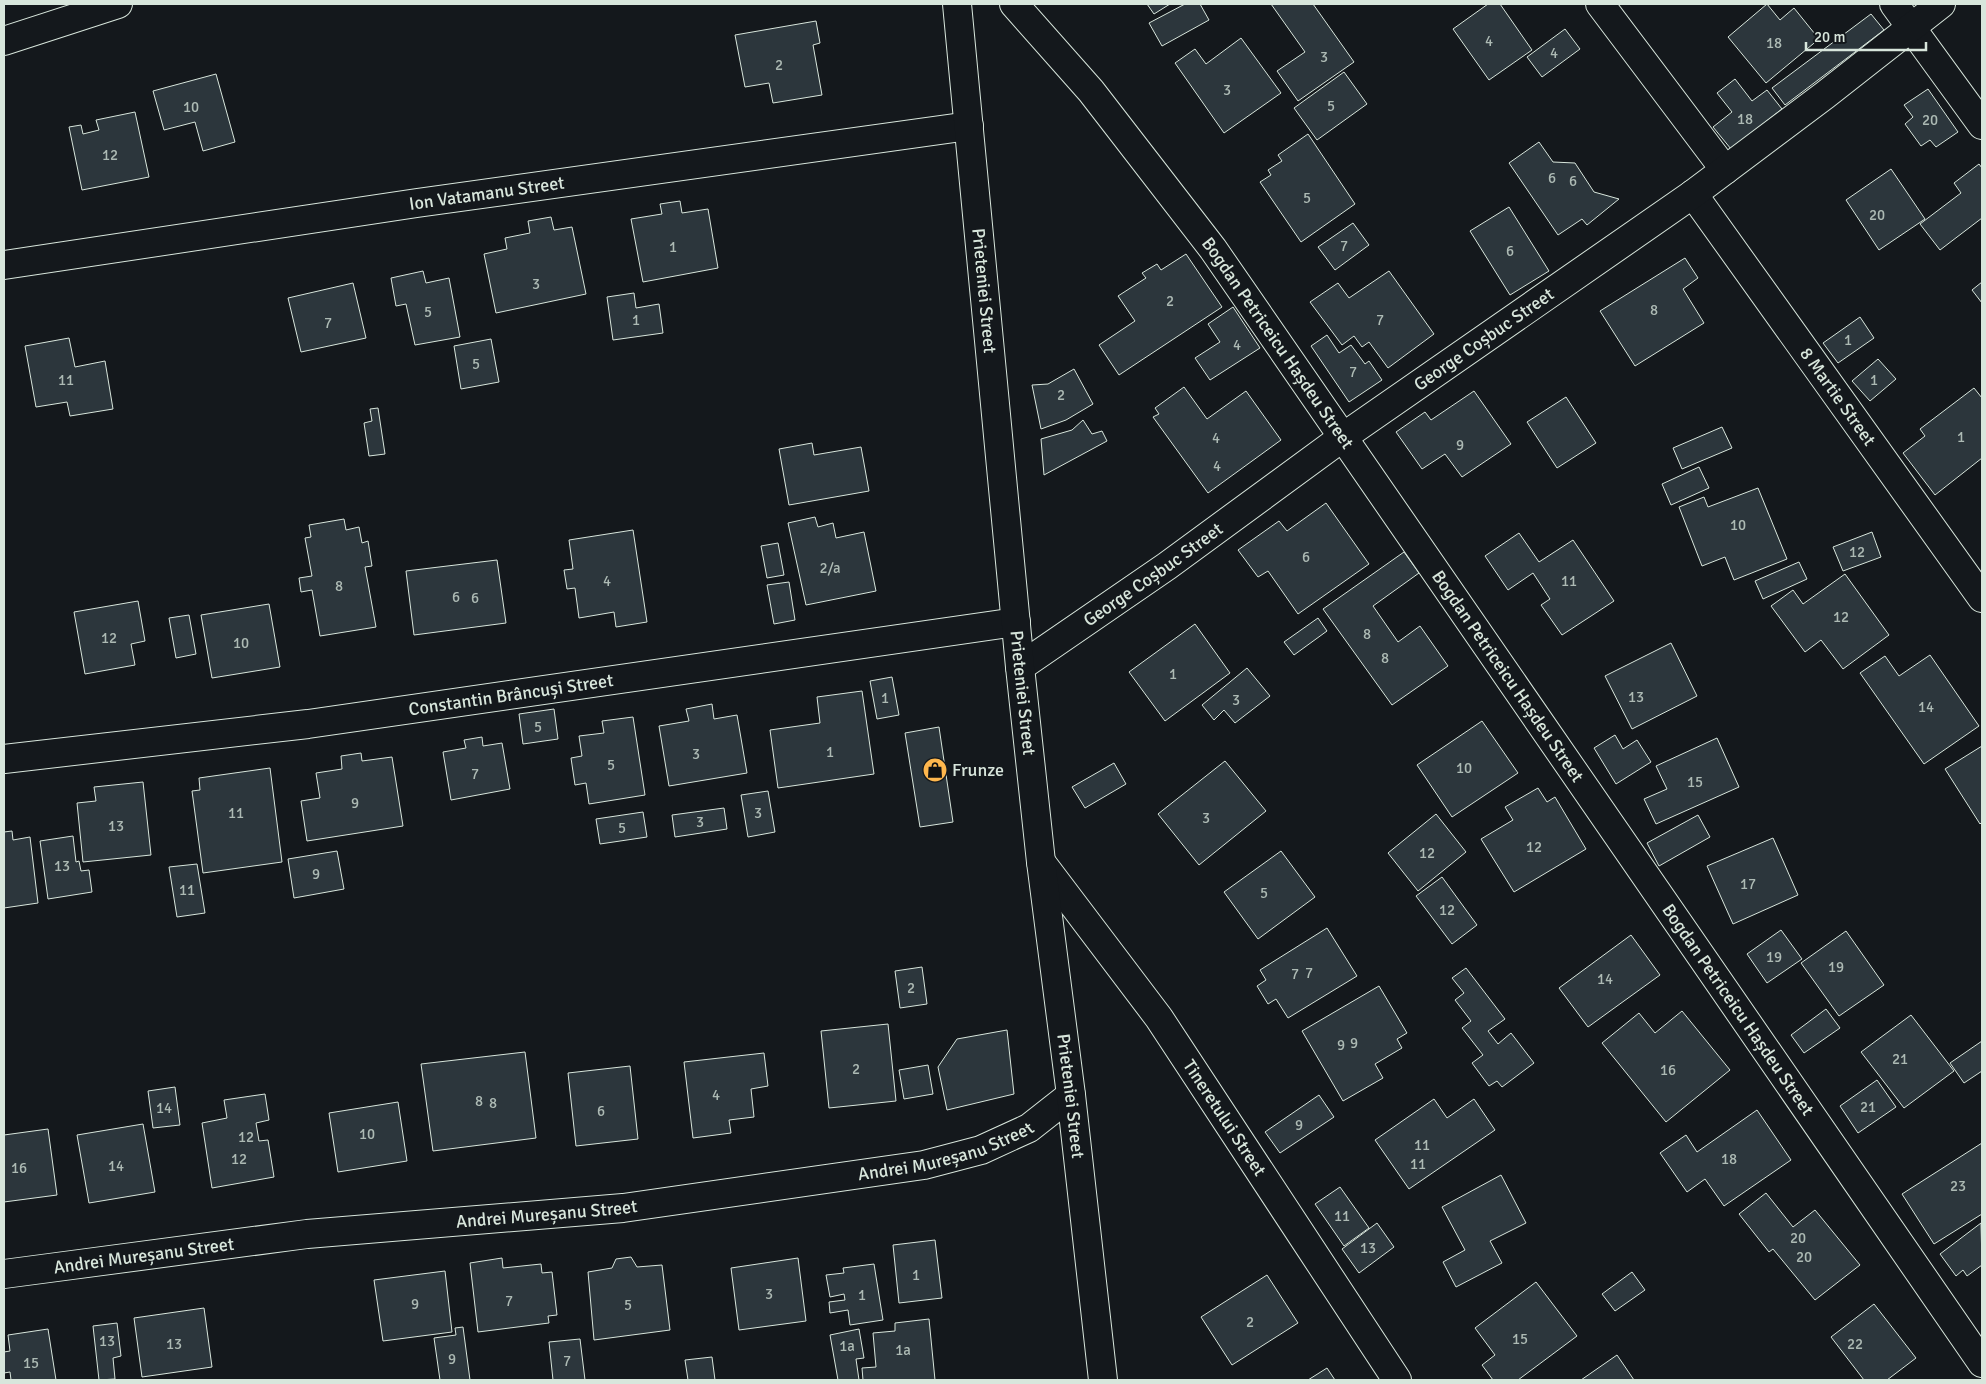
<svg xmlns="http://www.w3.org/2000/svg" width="1986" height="1384" viewBox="0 0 1986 1384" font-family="Signika,sans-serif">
<rect width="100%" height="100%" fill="#14181c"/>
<path fill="#2c363c" stroke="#d8e6dc" d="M 1147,4 L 1170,4 L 1154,14 Z
M 1185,4 L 1200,4 L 1209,20 L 1162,46 L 1149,23 Z
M 1271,4 L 1313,4 L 1354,62 L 1298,101 L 1277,71 L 1305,52 Z
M 1488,4 L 1500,4 L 1532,50 L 1489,80 L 1453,29 Z
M 1767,4 L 1780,20 L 1794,8 L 1819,39 L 1766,83 L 1728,37 Z
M 1871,14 L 1884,30 L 1785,105 L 1772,88 Z
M 816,21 L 820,43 L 813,45 L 822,95 L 773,103 L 769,83 L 745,87 L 735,35 Z
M 1565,29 L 1580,49 L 1542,77 L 1527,57 Z
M 1241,38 L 1281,93 L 1224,133 L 1175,63 L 1195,49 L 1206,64 Z
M 1344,72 L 1367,104 L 1317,140 L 1294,108 Z
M 216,74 L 235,142 L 203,151 L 195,122 L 164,130 L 153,91 Z
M 1735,79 L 1752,101 L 1767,90 L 1782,109 L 1731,149 L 1713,127 L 1732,112 L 1717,93 Z
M 1928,89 L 1958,132 L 1936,147 L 1930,140 L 1921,146 L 1905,124 L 1913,117 L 1904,105 Z
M 135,112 L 149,177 L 82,190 L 69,127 L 81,125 L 83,134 L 99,130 L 96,120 Z
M 1308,134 L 1355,204 L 1301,242 L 1260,182 L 1271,175 L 1268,170 L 1282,161 L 1278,155 Z
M 1539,142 L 1553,162 L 1575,163 L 1594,192 L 1619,199 L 1587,225 L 1582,219 L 1558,235 L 1509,163 Z
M 1979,164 L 1982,168 L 1982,218 L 1940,250 L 1920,224 L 1961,193 L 1954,183 Z
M 1891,169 L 1925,219 L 1879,250 L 1846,200 Z
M 680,201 L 682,213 L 708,209 L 718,268 L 643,282 L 631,219 L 662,214 L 660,204 Z
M 1509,207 L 1549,271 L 1510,295 L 1470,231 Z
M 551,217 L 554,230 L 572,227 L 586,294 L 496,313 L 484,254 L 507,249 L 505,238 L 530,233 L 528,221 Z
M 1353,223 L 1369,245 L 1335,270 L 1318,247 Z
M 1186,254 L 1222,307 L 1119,375 L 1099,345 L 1135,321 L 1118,296 L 1146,278 L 1142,273 L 1157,264 L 1161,270 Z
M 1685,258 L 1698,278 L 1683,289 L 1704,323 L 1635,366 L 1600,311 Z
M 423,271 L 426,283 L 449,278 L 460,337 L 415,345 L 406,304 L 396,306 L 391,278 Z
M 1389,271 L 1434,334 L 1388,368 L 1369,342 L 1362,347 L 1354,336 L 1342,345 L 1310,302 L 1338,283 L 1349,298 Z
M 1982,282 L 1982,303 L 1972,290 Z
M 353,283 L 366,338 L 301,352 L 288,298 Z
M 634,293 L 636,308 L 659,304 L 663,333 L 613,340 L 607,297 Z
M 1233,307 L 1260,348 L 1210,380 L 1195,358 L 1220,342 L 1208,324 Z
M 1860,317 L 1874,338 L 1838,363 L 1823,343 Z
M 1327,335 L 1339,353 L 1351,345 L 1365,364 L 1369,361 L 1382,380 L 1349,402 L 1311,346 Z
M 69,338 L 75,367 L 105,361 L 113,409 L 70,416 L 67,402 L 36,407 L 25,346 Z
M 491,339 L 499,382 L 461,389 L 454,346 Z
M 1878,359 L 1896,379 L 1870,401 L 1852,381 Z
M 1074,369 L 1093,404 L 1066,420 L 1041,429 L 1032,385 L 1048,384 Z
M 1184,387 L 1207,419 L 1246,391 L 1281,440 L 1208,493 L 1153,417 L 1159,414 L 1155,408 Z
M 1974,388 L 1982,398 L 1982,458 L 1935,495 L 1903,453 L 1925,436 L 1920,429 Z
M 1474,391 L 1511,444 L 1462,477 L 1445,454 L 1422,469 L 1396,432 L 1425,412 L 1431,420 Z
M 1566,397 L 1596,443 L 1557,468 L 1527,422 Z
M 378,408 L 385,454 L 369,456 L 364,423 L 372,421 L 370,409 Z
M 1083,420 L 1092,434 L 1102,431 L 1107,441 L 1044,475 L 1041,439 L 1072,430 Z
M 1722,427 L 1732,448 L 1682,469 L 1673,448 Z
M 812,443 L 814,455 L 861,447 L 869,491 L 789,505 L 779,449 Z
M 1699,467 L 1709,488 L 1671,505 L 1662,484 Z
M 1758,488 L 1787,559 L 1734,580 L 1725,557 L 1702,566 L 1679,507 L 1704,497 L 1708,507 Z
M 1326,503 L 1369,564 L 1298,614 L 1268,571 L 1258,577 L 1238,550 L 1279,521 L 1287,531 Z
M 815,517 L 818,527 L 833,523 L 836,538 L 864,532 L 876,591 L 806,605 L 788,523 Z
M 344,519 L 346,530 L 359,527 L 362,543 L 368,541 L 372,566 L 365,567 L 376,627 L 320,636 L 312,590 L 301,592 L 299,578 L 312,576 L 305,538 L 311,537 L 309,525 Z
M 633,530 L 647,622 L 616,627 L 614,612 L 579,618 L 575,588 L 567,589 L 564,570 L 573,569 L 569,540 Z
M 1872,532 L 1881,557 L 1843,571 L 1833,547 Z
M 1519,533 L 1539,562 L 1573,540 L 1614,601 L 1562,635 L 1541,605 L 1550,599 L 1533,573 L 1508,590 L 1485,556 Z
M 778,543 L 784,575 L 767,578 L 761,546 Z
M 1404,552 L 1419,573 L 1373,606 L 1398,642 L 1420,626 L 1448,666 L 1392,705 L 1323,609 Z
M 497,560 L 506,623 L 414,635 L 406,571 Z
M 1799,562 L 1807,579 L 1763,599 L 1755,581 Z
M 1845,574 L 1889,635 L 1843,669 L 1821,640 L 1805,652 L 1771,606 L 1793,590 L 1803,604 Z
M 789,582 L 795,620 L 774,624 L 767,585 Z
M 138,601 L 145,641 L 131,644 L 135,665 L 85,674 L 74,612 Z
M 269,604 L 280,667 L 212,678 L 201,615 Z
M 189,615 L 196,654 L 176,658 L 169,618 Z
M 1318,618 L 1327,631 L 1294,655 L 1284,642 Z
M 1195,624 L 1230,673 L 1165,721 L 1129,672 Z
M 1671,643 L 1697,696 L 1632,729 L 1605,676 Z
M 1930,655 L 1979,726 L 1924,764 L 1860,673 L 1885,656 L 1899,676 Z
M 1247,668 L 1270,696 L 1235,723 L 1224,710 L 1214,720 L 1202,705 Z
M 892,677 L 899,715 L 877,719 L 870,681 Z
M 862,691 L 874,774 L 778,788 L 770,730 L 820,723 L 817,697 Z
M 712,704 L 714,719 L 737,715 L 747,773 L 669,786 L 659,726 L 689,721 L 686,709 Z
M 554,709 L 558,739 L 523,744 L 519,714 Z
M 633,717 L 645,795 L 589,804 L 586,783 L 575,785 L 571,758 L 582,756 L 579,736 L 604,733 L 602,721 Z
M 1482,721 L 1518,773 L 1452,817 L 1417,765 Z
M 939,727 L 953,822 L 920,827 L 905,733 Z
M 1615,735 L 1623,749 L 1637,740 L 1651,762 L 1616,784 L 1594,748 Z
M 482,737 L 483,746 L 502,743 L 510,789 L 451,800 L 443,752 L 466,748 L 464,740 Z
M 1717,738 L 1739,787 L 1656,824 L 1644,799 L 1667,789 L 1656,766 Z
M 1982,746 L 1982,822 L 1980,824 L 1945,769 Z
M 361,753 L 362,761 L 392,757 L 403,826 L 307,841 L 301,801 L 320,798 L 316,773 L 342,769 L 341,756 Z
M 1225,761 L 1266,811 L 1199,865 L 1158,814 Z
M 1114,763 L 1126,784 L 1085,808 L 1072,787 Z
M 270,768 L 282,862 L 203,873 L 192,791 L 200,790 L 199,778 Z
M 143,782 L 151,855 L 83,862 L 77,803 L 96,801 L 94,787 Z
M 1538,788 L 1547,802 L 1555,797 L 1586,849 L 1514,892 L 1481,839 L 1513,820 L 1505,807 Z
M 768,791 L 775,832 L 748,837 L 741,795 Z
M 724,808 L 727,829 L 675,837 L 672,815 Z
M 643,812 L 647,837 L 600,844 L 596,819 Z
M 1436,814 L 1466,852 L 1418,891 L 1388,853 Z
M 1698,815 L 1710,837 L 1659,866 L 1647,843 Z
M 12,831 L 13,840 L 30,837 L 38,903 L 4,908 L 4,832 Z
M 73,836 L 76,862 L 79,861 L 81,871 L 89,870 L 92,892 L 48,899 L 40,841 Z
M 1773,838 L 1798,895 L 1733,924 L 1707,866 Z
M 337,851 L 344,889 L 294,898 L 288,859 Z
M 1281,851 L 1315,897 L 1258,939 L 1224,892 Z
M 197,864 L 205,913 L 177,917 L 169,867 Z
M 1442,877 L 1477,925 L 1452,944 L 1416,896 Z
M 1327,928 L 1357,976 L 1288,1018 L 1276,999 L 1268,1004 L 1257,986 L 1266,980 L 1260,970 Z
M 1781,930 L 1802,959 L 1767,983 L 1747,954 Z
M 1846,931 L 1884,985 L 1839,1016 L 1801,963 Z
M 1631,935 L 1660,975 L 1588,1027 L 1559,988 Z
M 922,967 L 927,1004 L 900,1008 L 895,971 Z
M 1466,968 L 1505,1019 L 1488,1031 L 1498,1044 L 1511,1033 L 1534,1063 L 1502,1087 L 1497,1081 L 1489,1086 L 1472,1063 L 1483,1055 L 1462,1028 L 1471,1021 L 1455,1000 L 1464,993 L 1452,978 Z
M 1379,986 L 1407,1033 L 1397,1039 L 1402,1048 L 1375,1064 L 1383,1078 L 1343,1101 L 1302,1031 Z
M 1826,1009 L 1840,1028 L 1804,1053 L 1791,1035 Z
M 1682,1011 L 1730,1070 L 1666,1122 L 1602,1043 L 1639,1013 L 1655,1033 Z
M 1911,1015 L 1954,1071 L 1904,1108 L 1861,1052 Z
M 888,1024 L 896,1101 L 829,1108 L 821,1031 Z
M 1007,1030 L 1014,1094 L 947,1110 L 938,1067 L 957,1039 Z
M 1982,1041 L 1982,1071 L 1964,1083 L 1950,1063 Z
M 525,1052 L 536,1138 L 433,1151 L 421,1064 Z
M 764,1053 L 768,1086 L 751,1089 L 754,1117 L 729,1120 L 731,1133 L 693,1138 L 684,1062 Z
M 928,1065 L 933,1094 L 904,1099 L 899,1070 Z
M 630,1066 L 638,1139 L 576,1146 L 568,1073 Z
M 1877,1080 L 1896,1107 L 1858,1133 L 1840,1106 Z
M 175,1087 L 180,1125 L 153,1128 L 148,1091 Z
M 265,1094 L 269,1120 L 256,1123 L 259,1141 L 268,1140 L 274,1177 L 212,1188 L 202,1123 L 227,1118 L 224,1100 Z
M 1319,1095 L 1334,1117 L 1280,1153 L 1265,1132 Z
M 1434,1099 L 1447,1118 L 1474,1099 L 1495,1130 L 1409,1189 L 1375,1140 Z
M 398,1102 L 407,1161 L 338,1172 L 329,1113 Z
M 1757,1110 L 1791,1160 L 1724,1206 L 1705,1179 L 1687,1192 L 1660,1153 L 1686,1135 L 1697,1152 Z
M 143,1124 L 155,1192 L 89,1203 L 77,1135 Z
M 48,1129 L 57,1195 L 4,1202 L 4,1135 Z
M 1982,1143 L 1982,1214 L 1934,1244 L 1902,1194 Z
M 1501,1175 L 1526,1223 L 1490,1241 L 1502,1263 L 1456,1287 L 1443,1262 L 1465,1250 L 1442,1207 Z
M 1340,1187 L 1369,1228 L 1344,1246 L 1315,1204 Z
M 1766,1193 L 1793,1227 L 1815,1210 L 1860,1265 L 1815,1300 L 1773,1249 L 1769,1252 L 1739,1214 Z
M 1377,1223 L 1394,1247 L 1359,1273 L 1342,1249 Z
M 1981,1223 L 1982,1265 L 1967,1276 L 1963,1270 L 1956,1276 L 1940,1254 Z
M 935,1240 L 942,1298 L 899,1303 L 893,1245 Z
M 631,1257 L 637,1267 L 662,1265 L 670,1330 L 594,1340 L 588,1272 L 612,1268 L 616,1259 Z
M 502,1258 L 503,1268 L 541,1264 L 542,1273 L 552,1272 L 557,1315 L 548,1316 L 549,1323 L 478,1332 L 470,1263 Z
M 798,1258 L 806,1321 L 739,1330 L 731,1268 Z
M 874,1264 L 883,1320 L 850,1325 L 848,1310 L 830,1313 L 829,1302 L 845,1300 L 844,1294 L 830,1297 L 826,1275 L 844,1273 L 843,1268 Z
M 445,1271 L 452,1332 L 383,1341 L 374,1280 Z
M 1632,1272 L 1645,1290 L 1615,1311 L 1602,1294 Z
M 1267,1275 L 1298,1323 L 1232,1365 L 1201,1317 Z
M 1536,1282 L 1577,1336 L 1518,1380 L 1493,1380 L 1482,1365 L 1495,1355 L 1475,1328 Z
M 1874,1304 L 1916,1358 L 1887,1380 L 1864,1380 L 1831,1337 Z
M 204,1308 L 212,1367 L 142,1377 L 134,1318 Z
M 929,1319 L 935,1380 L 863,1380 L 862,1368 L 876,1367 L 873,1333 L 895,1331 L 895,1323 Z
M 117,1323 L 121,1356 L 113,1358 L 115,1379 L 99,1380 L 93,1326 Z
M 463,1327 L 470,1380 L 440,1380 L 434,1338 L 456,1335 L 455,1328 Z
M 48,1329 L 56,1380 L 11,1380 L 10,1372 L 4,1373 L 4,1352 L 10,1351 L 8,1335 Z
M 859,1329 L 864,1358 L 856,1359 L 859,1380 L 838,1380 L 830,1335 Z
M 580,1339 L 585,1380 L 553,1380 L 549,1342 Z
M 1617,1355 L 1634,1380 L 1581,1380 Z
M 712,1357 L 715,1380 L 688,1380 L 685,1360 Z
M 1327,1368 L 1335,1380 L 1308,1380 Z"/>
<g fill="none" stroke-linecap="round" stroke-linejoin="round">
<defs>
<g id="minor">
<path id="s1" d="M 1014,4 L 1091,91 L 1213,249 L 1982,1363"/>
<path d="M 1600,4 L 1725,170"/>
<path d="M 1894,4 L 1982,125"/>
<path d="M 4,41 L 118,4"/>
<path id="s2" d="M 1693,194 L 1982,598"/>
<path id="s3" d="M 4,265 L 417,203 L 969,126"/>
<path id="s4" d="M 1020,667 L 1167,566 L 1343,437 L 1693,194 L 1825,95 L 1941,4"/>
<path id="s5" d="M 4,759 L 308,724 L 1016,622"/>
<path id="s6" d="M 1041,862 L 1159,1018 L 1397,1380"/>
<path id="s7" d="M 4,1274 L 307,1234 L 623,1208 L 924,1165 L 981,1150 L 1029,1128 L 1071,1095"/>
</g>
<g id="tertiary">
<path id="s8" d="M 957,4 L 1020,667 L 1041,862 L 1071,1095 L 1103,1380"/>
</g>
</defs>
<use href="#minor" stroke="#d8e6dc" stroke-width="30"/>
<use href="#tertiary" stroke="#d8e6dc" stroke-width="30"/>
<use href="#minor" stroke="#14181c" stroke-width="28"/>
<use href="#tertiary" stroke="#14181c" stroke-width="28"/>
</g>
<defs>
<symbol id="shop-disc" viewBox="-11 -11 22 22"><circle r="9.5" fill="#ffb74d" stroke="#14181c"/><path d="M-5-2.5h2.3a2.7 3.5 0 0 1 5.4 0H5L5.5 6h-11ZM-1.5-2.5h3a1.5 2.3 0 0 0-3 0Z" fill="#111"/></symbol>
</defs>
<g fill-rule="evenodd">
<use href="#shop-disc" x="921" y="756" width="28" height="28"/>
</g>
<g text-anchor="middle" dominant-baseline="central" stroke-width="4" stroke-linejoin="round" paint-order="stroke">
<g font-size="15" fill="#adbab4">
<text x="1489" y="41">4</text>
<text x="1774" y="43">18</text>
<text x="1554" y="53">4</text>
<text x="1324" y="57">3</text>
<text x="779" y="65">2</text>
<text x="1227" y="90">3</text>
<text x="1331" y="106">5</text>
<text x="191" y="107">10</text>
<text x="1745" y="119">18</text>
<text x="1930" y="120">20</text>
<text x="110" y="155">12</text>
<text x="1552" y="178">6</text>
<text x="1573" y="181">6</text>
<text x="1307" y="198">5</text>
<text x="1877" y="215">20</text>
<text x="1344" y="246">7</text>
<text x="673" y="247">1</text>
<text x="1510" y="251">6</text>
<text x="536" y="284">3</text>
<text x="1170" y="301">2</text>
<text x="1654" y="310">8</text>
<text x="428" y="312">5</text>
<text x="636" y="320">1</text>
<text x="1380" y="320">7</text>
<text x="328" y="323">7</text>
<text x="1848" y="340">1</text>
<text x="1237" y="345">4</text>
<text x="476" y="364">5</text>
<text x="1353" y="372">7</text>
<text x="66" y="380">11</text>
<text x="1874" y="380">1</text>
<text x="1061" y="395">2</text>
<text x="1961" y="437">1</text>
<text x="1216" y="438">4</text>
<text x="1460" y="445">9</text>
<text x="1217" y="466">4</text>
<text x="1738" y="525">10</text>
<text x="1857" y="552">12</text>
<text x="1306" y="557">6</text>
<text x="830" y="568">2/a</text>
<text x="607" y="581">4</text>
<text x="1569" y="581">11</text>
<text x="339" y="586">8</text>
<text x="456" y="597">6</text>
<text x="475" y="598">6</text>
<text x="1841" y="617">12</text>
<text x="1367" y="634">8</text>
<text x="109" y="638">12</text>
<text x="241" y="643">10</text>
<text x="1385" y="658">8</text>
<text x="1173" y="674">1</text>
<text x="1636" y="697">13</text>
<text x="885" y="698">1</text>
<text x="1236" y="700">3</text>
<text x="1926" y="707">14</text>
<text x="538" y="727">5</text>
<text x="830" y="752">1</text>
<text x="696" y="754">3</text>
<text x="611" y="765">5</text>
<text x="1464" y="768">10</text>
<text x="475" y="774">7</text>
<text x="1695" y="782">15</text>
<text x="355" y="803">9</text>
<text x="236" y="813">11</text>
<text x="758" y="813">3</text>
<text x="1206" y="818">3</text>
<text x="700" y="822">3</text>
<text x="116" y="826">13</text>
<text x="622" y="828">5</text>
<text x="1534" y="847">12</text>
<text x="1427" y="853">12</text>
<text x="62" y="866">13</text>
<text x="316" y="874">9</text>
<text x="1748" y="884">17</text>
<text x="187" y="890">11</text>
<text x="1264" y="893">5</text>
<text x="1447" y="910">12</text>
<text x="1774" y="957">19</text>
<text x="1836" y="967">19</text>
<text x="1309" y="973">7</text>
<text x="1295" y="974">7</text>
<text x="1605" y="979">14</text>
<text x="911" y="988">2</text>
<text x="1354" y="1043">9</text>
<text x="1341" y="1045">9</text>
<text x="1900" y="1059">21</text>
<text x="856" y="1069">2</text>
<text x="1668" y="1070">16</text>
<text x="716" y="1095">4</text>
<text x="479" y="1101">8</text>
<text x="493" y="1103">8</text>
<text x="1868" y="1107">21</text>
<text x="164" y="1108">14</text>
<text x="601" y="1111">6</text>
<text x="1299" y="1125">9</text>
<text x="367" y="1134">10</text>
<text x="246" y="1137">12</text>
<text x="1422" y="1145">11</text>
<text x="239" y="1159">12</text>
<text x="1729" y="1159">18</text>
<text x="1418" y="1164">11</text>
<text x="116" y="1166">14</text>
<text x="19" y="1168">16</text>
<text x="1958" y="1186">23</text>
<text x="1342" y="1216">11</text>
<text x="1798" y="1238">20</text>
<text x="1368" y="1248">13</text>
<text x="1804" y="1257">20</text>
<text x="916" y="1275">1</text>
<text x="769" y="1294">3</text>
<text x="862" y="1295">1</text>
<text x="509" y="1301">7</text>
<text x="415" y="1304">9</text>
<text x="628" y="1305">5</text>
<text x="1250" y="1322">2</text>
<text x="1520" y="1339">15</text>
<text x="107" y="1341">13</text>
<text x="174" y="1344">13</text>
<text x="1855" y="1344">22</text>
<text x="847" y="1346">1a</text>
<text x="903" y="1350">1a</text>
<text x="452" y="1359">9</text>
<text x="567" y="1361">7</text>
<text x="31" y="1363">15</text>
</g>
<g font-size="18" fill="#d8e6dc" stroke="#14181c">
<text stroke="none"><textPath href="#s3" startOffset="488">Ion Vatamanu Street</textPath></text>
<text stroke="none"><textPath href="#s8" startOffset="288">Prieteniei Street</textPath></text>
<text stroke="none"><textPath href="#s4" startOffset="568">George Coșbuc Street</textPath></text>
<text stroke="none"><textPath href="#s1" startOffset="430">Bogdan Petriceicu Hașdeu Street</textPath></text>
<text stroke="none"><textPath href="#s2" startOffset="249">8 Martie Street</textPath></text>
<text stroke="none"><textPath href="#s4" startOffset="162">George Coșbuc Street</textPath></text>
<text stroke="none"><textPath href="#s1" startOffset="835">Bogdan Petriceicu Hașdeu Street</textPath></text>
<text stroke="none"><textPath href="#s8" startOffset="692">Prieteniei Street</textPath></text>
<text stroke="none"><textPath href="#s5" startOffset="511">Constantin Brâncuși Street</textPath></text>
<text stroke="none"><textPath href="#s1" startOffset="1240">Bogdan Petriceicu Hașdeu Street</textPath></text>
<text stroke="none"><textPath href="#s8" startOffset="1098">Prieteniei Street</textPath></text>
<text stroke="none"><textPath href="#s6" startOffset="315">Tineretului Street</textPath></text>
<text stroke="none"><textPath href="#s7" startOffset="951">Andrei Mureșanu Street</textPath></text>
<text stroke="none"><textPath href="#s7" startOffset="546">Andrei Mureșanu Street</textPath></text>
<text stroke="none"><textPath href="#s7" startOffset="141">Andrei Mureșanu Street</textPath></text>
</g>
<g font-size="18" fill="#d8e6dc" stroke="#14181c" text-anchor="start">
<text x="952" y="770">Frunze</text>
</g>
</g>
<rect width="1986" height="1384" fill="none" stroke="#d8e6dc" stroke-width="10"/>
<path d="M1806 42v8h120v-8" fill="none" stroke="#d8e6dc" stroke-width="2.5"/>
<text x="1814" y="42" font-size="15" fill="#d8e6dc" stroke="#14181c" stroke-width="4" paint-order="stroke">20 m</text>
</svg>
